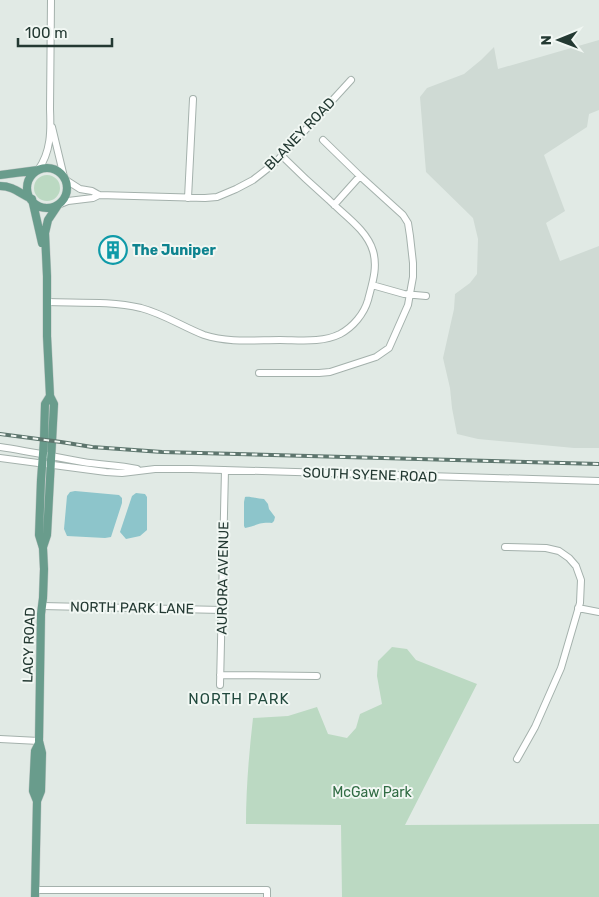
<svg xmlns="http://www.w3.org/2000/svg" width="599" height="897" viewBox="0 0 599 897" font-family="Rubik,sans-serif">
<rect width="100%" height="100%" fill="#e1eae5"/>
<path fill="#cfdad4" d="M 599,40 L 599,110 L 589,114 L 587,127 L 544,155 L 565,211 L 546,223 L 560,261 L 599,246 L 599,448 L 574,448 L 478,439 L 457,434 L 452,408 L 450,388 L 443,358 L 454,309 L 455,294 L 470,283 L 477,274 L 478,239 L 473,218 L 426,172 L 420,97 L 427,88 L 464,74 L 481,60 L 494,47 L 498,69 Z"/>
<path fill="#bbd9c2" d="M34 188a13 13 0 1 1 26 0a13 13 0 1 1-26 0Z
M 392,647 L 407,649 L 416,660 L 477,684 L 405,825 L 599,824 L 599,897 L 342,897 L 341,825 L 246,824 C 246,789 249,753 253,718 L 288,716 L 317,707 L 328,734 L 347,738 L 356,728 L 360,714 L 382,704 L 377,676 L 378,661 Z"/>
<path fill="#8dc5cb" d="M 75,491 L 119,495 L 122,498 L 122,503 L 111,537 L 105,538 L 67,536 L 64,529 L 67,496 L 70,492 Z
M 136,493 L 145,494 L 147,497 L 147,530 L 140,536 L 126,539 L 120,532 L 132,496 Z
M 245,497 C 250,496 258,499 264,499 L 268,504 L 269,509 L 275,517 L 274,521 L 272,523 C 258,522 257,526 245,528 L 244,526 L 244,502 Z"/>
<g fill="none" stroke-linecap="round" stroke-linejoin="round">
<defs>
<path id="minor" d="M 52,127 L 64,177
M 323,140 L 360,176
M 38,170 C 51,152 51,131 50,109 L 51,0
M 66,180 L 80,189 L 92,191 L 99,195 L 205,198 L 217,197 L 236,189 L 253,180 L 276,162 L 351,80
M 188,198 L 193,99
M 58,205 L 68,201 L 93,198 L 99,195
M 372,285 L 404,294 L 426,296
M 47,302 C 78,303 111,301 141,308 C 164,314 183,327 204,335 C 228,343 255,340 280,340 C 299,340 322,343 340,334 C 353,327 364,314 368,300 C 372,284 378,268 373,251 C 367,230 344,215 329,200 C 313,186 297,171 282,156
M 259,373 L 319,373 L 330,372 L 376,357 L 389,348 L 408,305 L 411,288 L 413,277 L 413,263 L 410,236 L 408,223 L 403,215 L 360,176 L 334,205
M 0,447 C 28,451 55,457 83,462 C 101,465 119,465 137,469
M 0,458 L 106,472 L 122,473 L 155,469 L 191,469 L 599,481
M 505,547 L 546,548 L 559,551 L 569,558 L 576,566 L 581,580 L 580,603 L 561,668 L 535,727 L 517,759
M 42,606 L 222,610
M 578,608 L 599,612
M 220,675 L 317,676
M 220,685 L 225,470
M 0,739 L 39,741
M 36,890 L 267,890 L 267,897"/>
<path id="major" d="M27 188a20 20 0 1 1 40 0a20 20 0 1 1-40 0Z
M 0,175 L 38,170
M 0,186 C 14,186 20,194 32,199 L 42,243
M 43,547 L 47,535 L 54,404 L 50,396 L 47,336 L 47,276 L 45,233 L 48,220 L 58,205
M 37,801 L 41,791 L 42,753 L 39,741 L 41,614 L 43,598 L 44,569 L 43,548 L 39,535 L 41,480 L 44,440 L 45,404 L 50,396
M 35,897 L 37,801 L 33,791 L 35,751 L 39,743"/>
</defs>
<use href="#minor" stroke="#a4b1ac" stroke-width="8"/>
<use href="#major" stroke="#c1c8c6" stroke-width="9"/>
<use href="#minor" stroke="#fff" stroke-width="6"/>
<use href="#major" stroke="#699c8c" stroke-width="8"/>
<defs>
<path id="rail" d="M 0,434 L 61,442 L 92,447 L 162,452 L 599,464"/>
</defs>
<use href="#rail" stroke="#5d756d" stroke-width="4"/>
<use href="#rail" stroke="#f1f7f3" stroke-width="2" stroke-dasharray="5.5" stroke-linecap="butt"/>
</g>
<defs>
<symbol id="building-ring" viewBox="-11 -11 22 22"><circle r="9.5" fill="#f1f7f3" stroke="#0f9aa8" stroke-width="1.5"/><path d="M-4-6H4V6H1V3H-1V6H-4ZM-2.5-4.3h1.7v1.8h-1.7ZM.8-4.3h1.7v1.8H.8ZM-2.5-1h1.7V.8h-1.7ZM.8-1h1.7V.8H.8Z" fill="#0f9aa8"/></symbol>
</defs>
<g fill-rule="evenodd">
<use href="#building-ring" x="97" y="234" width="32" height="32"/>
</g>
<g text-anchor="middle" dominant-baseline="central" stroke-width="4" stroke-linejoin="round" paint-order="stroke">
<g font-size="14" fill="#233932" stroke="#f1f7f3">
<text transform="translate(300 134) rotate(-46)">BLANEY ROAD</text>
<text transform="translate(370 475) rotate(2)">SOUTH SYENE ROAD</text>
<text transform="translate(223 578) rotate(-89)">AURORA AVENUE</text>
<text transform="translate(132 608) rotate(1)">NORTH PARK LANE</text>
<text transform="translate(29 645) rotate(-88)">LACY ROAD</text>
</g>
<g font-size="14" font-weight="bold" fill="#0d838f" stroke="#f1f7f3" text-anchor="start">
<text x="132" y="250">The Juniper</text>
</g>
<g font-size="14" fill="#316c44" stroke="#f1f7f3">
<text x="372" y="792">McGaw Park</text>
</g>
<g font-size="15" letter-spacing="1" fill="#21493d" stroke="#f1f7f3">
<text x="239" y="699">NORTH PARK</text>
</g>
</g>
<g transform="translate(559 40) rotate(269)" stroke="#f1f7f3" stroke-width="4" paint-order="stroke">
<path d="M0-4L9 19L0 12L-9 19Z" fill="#233932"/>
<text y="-8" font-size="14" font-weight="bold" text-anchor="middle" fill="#233932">N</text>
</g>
<path d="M18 38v8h94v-8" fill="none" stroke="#233932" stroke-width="2.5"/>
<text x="25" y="38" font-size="15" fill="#233932" stroke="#f1f7f3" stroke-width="4" paint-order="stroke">100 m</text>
</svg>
